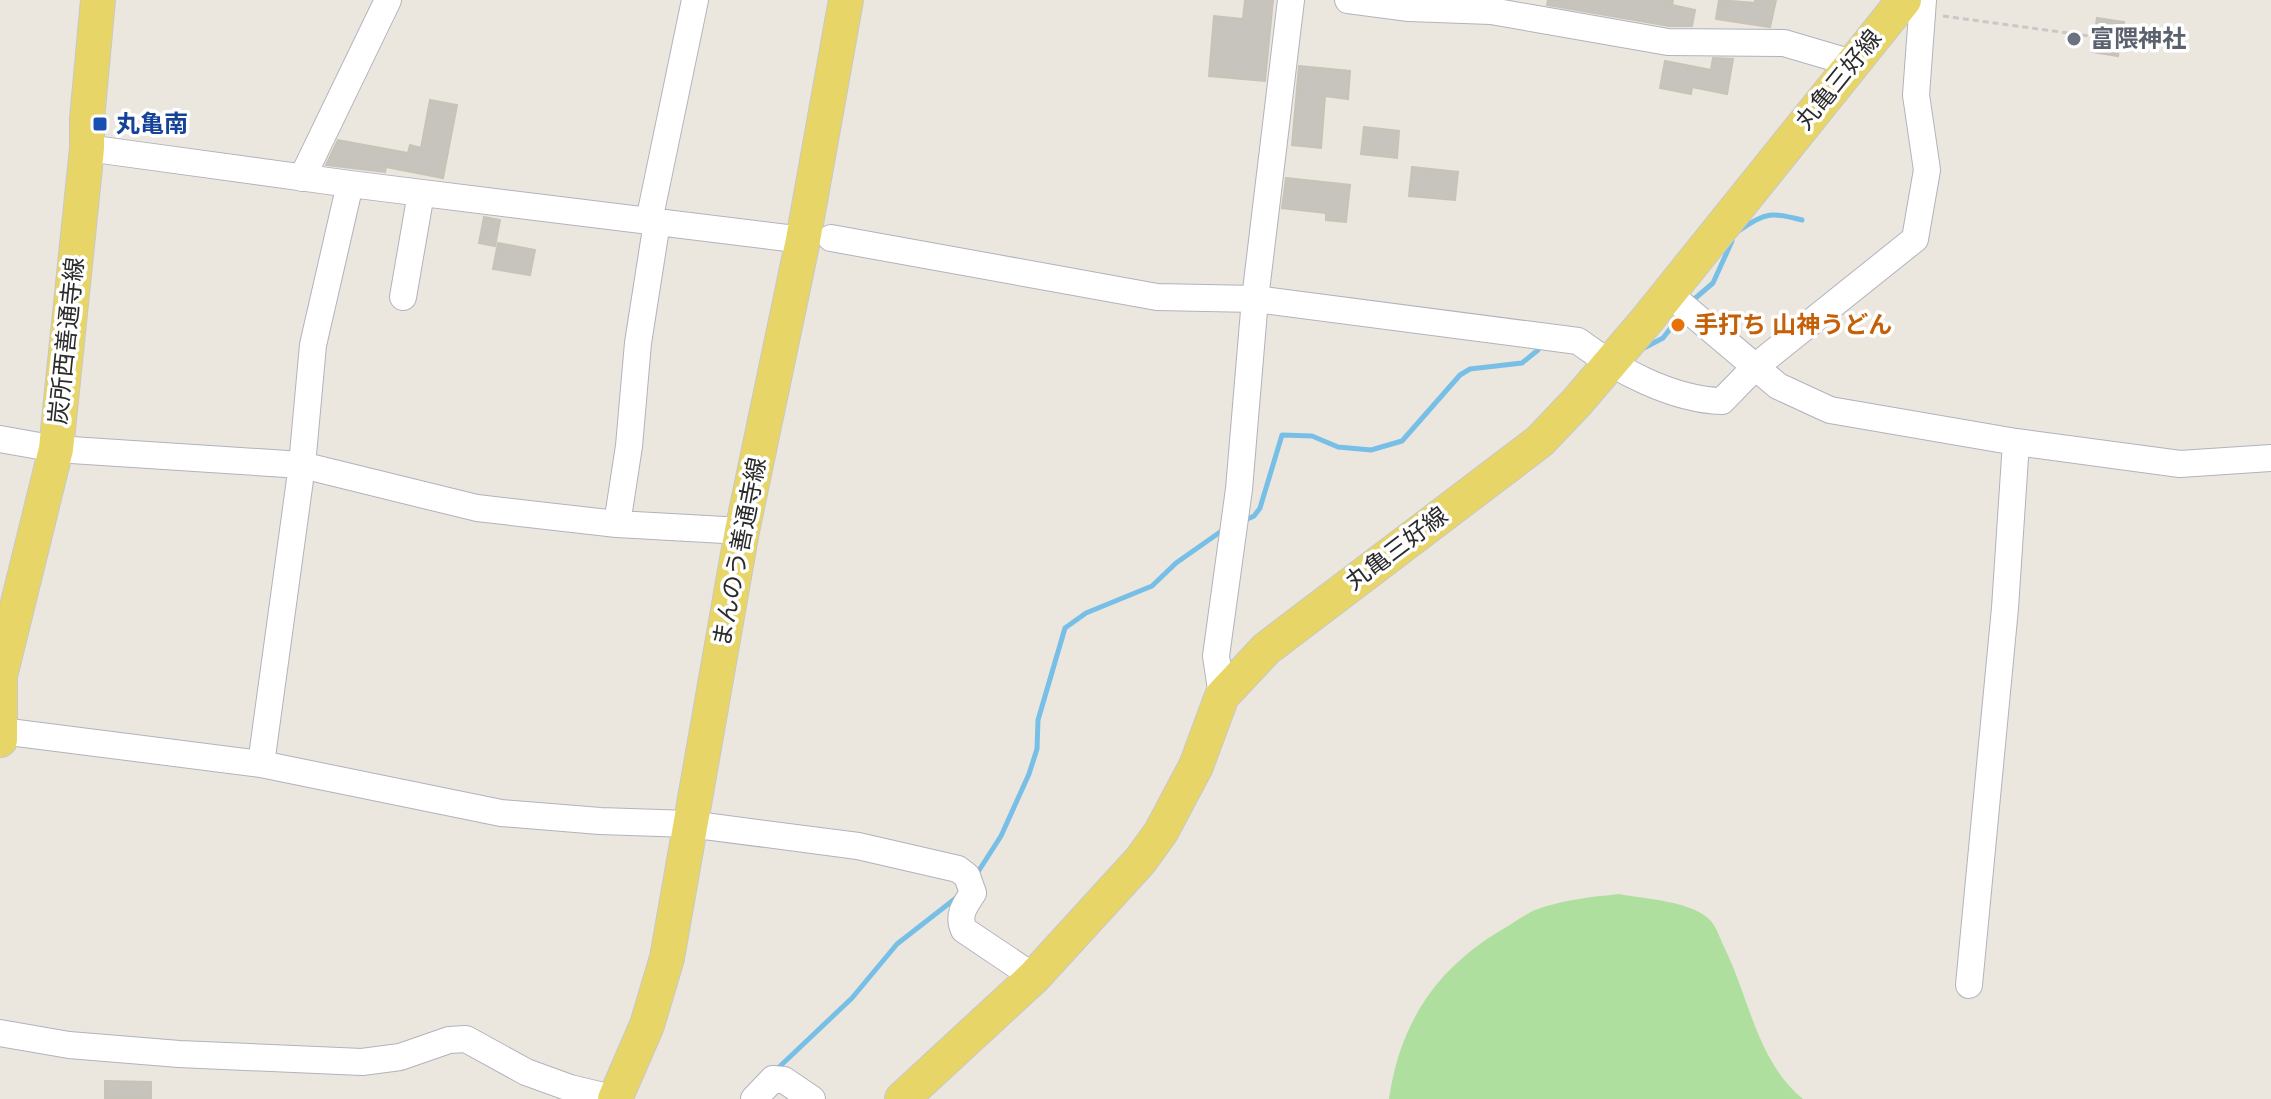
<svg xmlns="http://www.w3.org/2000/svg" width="2271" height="1099" viewBox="0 0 2271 1099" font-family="'Varela Round','Noto Sans JP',sans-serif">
<rect width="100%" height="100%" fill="#ece7de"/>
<path fill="#aedf9e" d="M 1619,894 C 1645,899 1693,901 1711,921 C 1717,928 1721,941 1725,949 C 1750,1000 1757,1061 1803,1099 L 1389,1099 C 1400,1022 1437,968 1503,929 C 1513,923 1524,915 1535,910 C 1562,900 1590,897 1619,894 Z"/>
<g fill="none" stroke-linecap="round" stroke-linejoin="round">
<path stroke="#78bfe7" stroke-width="5" d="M 1740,230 C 1765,212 1773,212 1802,220
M 1692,301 L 1713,283 L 1732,241
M 1644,348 L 1663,338 L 1681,315
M 1243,521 L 1254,516 L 1260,508 L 1282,435 L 1312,436 L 1338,447 L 1371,450 L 1402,441 L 1460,375 L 1470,369 L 1522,363 L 1538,350
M 976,875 L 1001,836 L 1029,774 L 1037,749 L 1038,720 L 1065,628 L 1086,613 L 1152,586 L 1176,563 L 1223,530
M 776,1070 L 852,998 L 897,944 L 956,898"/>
</g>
<path fill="#c7c4bd" stroke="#c7c3b7" stroke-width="2" d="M 1245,0 L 1273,0 L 1265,81 L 1209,76 L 1214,16 L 1243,19 Z
M 1548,0 L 1673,0 L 1672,5 L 1695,10 L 1692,26 L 1669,26 L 1547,5 Z
M 1719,0 L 1755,3 L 1755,0 L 1776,0 L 1770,27 L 1716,19 Z
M 2097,18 L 2124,22 L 2122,33 L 2140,36 L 2138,51 L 2119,48 L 2118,56 L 2092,52 Z
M 1713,58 L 1733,59 L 1727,94 L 1692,87 L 1691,94 L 1660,88 L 1665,61 L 1711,70 Z
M 1299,66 L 1350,71 L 1348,99 L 1325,96 L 1321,148 L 1292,145 Z
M 430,100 L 457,105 L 443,178 L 386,167 L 385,172 L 326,165 L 338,140 L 408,153 L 410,145 L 421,148 Z
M 1364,127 L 1399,131 L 1397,158 L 1361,154 Z
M 1412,167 L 1458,172 L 1455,200 L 1409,196 Z
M 1286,178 L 1350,185 L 1346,222 L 1326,220 L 1326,213 L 1282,208 Z
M 484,217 L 500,220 L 495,246 L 479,243 Z
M 498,243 L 535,250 L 530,275 L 493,269 Z
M 105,1081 L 151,1082 L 151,1099 L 105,1099 Z"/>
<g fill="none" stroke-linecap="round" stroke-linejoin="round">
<defs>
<path id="minor" d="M 1348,0 L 1409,8 L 1491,11 L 1668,42 L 1784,43 L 1852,63
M 87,148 L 350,184 L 803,240
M 302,178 L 388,0
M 649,221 L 695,0
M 831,238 L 1157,297 L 1255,299 L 1578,341 C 1617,370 1673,400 1722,401 L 1755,367 L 1915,239 L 1927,170 L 1916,95 L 1923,0
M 1668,293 L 1778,386 L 1830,410 L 2016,442 L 2180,464 L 2271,458
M 403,297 L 421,193
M 0,439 L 56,449 L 302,465 L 477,508 L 617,524 L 742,531
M 617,524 L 629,446 L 638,343 L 657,222
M 1222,696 L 1216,656 L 1239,489 L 1255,299 L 1291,0
M 1,731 L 261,764 L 501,813 L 600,821 L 689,824 L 858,846 L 958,869 L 967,876 L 973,893 C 965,905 957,915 964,930 L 1034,977
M 261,764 L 302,465 L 313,345 L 350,184
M 1969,985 L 2005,608 L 2016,442
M 0,1033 L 69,1045 L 179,1054 L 362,1062 L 400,1057 L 449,1040 L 466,1039 L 526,1072 L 570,1088 L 616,1099
M 754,1099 L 773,1079 L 784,1080 L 812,1099"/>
<path id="major" d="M 0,676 L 56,449 L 87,148 L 87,119 L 98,0
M 0,680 L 0,740
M 615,1099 L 647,1025 L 667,958 L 742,531 L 803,240 L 846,0
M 902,1099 L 1034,977 L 1140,861 L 1161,832 L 1196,766 L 1222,696 L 1266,649 L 1540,441 L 1577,402 L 1647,320 L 1904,0"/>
</defs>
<use href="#minor" stroke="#b1b2bd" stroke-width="28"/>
<use href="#major" stroke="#c8c8c8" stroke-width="36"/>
<path stroke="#c8c8c8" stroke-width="3" stroke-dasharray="6 4" stroke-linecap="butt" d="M 1943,16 L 2090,36"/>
<use href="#minor" stroke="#fff" stroke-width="26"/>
<use href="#major" stroke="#e7d667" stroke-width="34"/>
</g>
<circle fill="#6b7280" stroke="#fff" stroke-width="3" cx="2074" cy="39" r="8"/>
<rect fill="#1a4fb4" stroke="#fff" stroke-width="3" x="92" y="116" width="16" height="16" rx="4"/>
<circle fill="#e8710a" stroke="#fff" stroke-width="3" cx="1678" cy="325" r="8"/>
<g text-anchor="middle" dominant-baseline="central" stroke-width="7" stroke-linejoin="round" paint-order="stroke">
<g font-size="24" font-weight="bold" fill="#5b616d" stroke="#fff" text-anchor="start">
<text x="2090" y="39">富隈神社</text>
</g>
<g font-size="24" fill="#2b2b2b" stroke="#fff">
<text transform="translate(1839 80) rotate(-51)">丸亀三好線</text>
<text transform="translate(67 341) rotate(-84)">炭所西善通寺線</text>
<text transform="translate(1397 549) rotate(-37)">丸亀三好線</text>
<text transform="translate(740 552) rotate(-79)">まんのう善通寺線</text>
</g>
<g font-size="24" font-weight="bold" fill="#164399" stroke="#fff" text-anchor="start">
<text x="116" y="124">丸亀南</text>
</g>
<g font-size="24" font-weight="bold" fill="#c56008" stroke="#fff" text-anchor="start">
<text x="1694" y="325">手打ち 山神うどん</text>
</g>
</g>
</svg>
